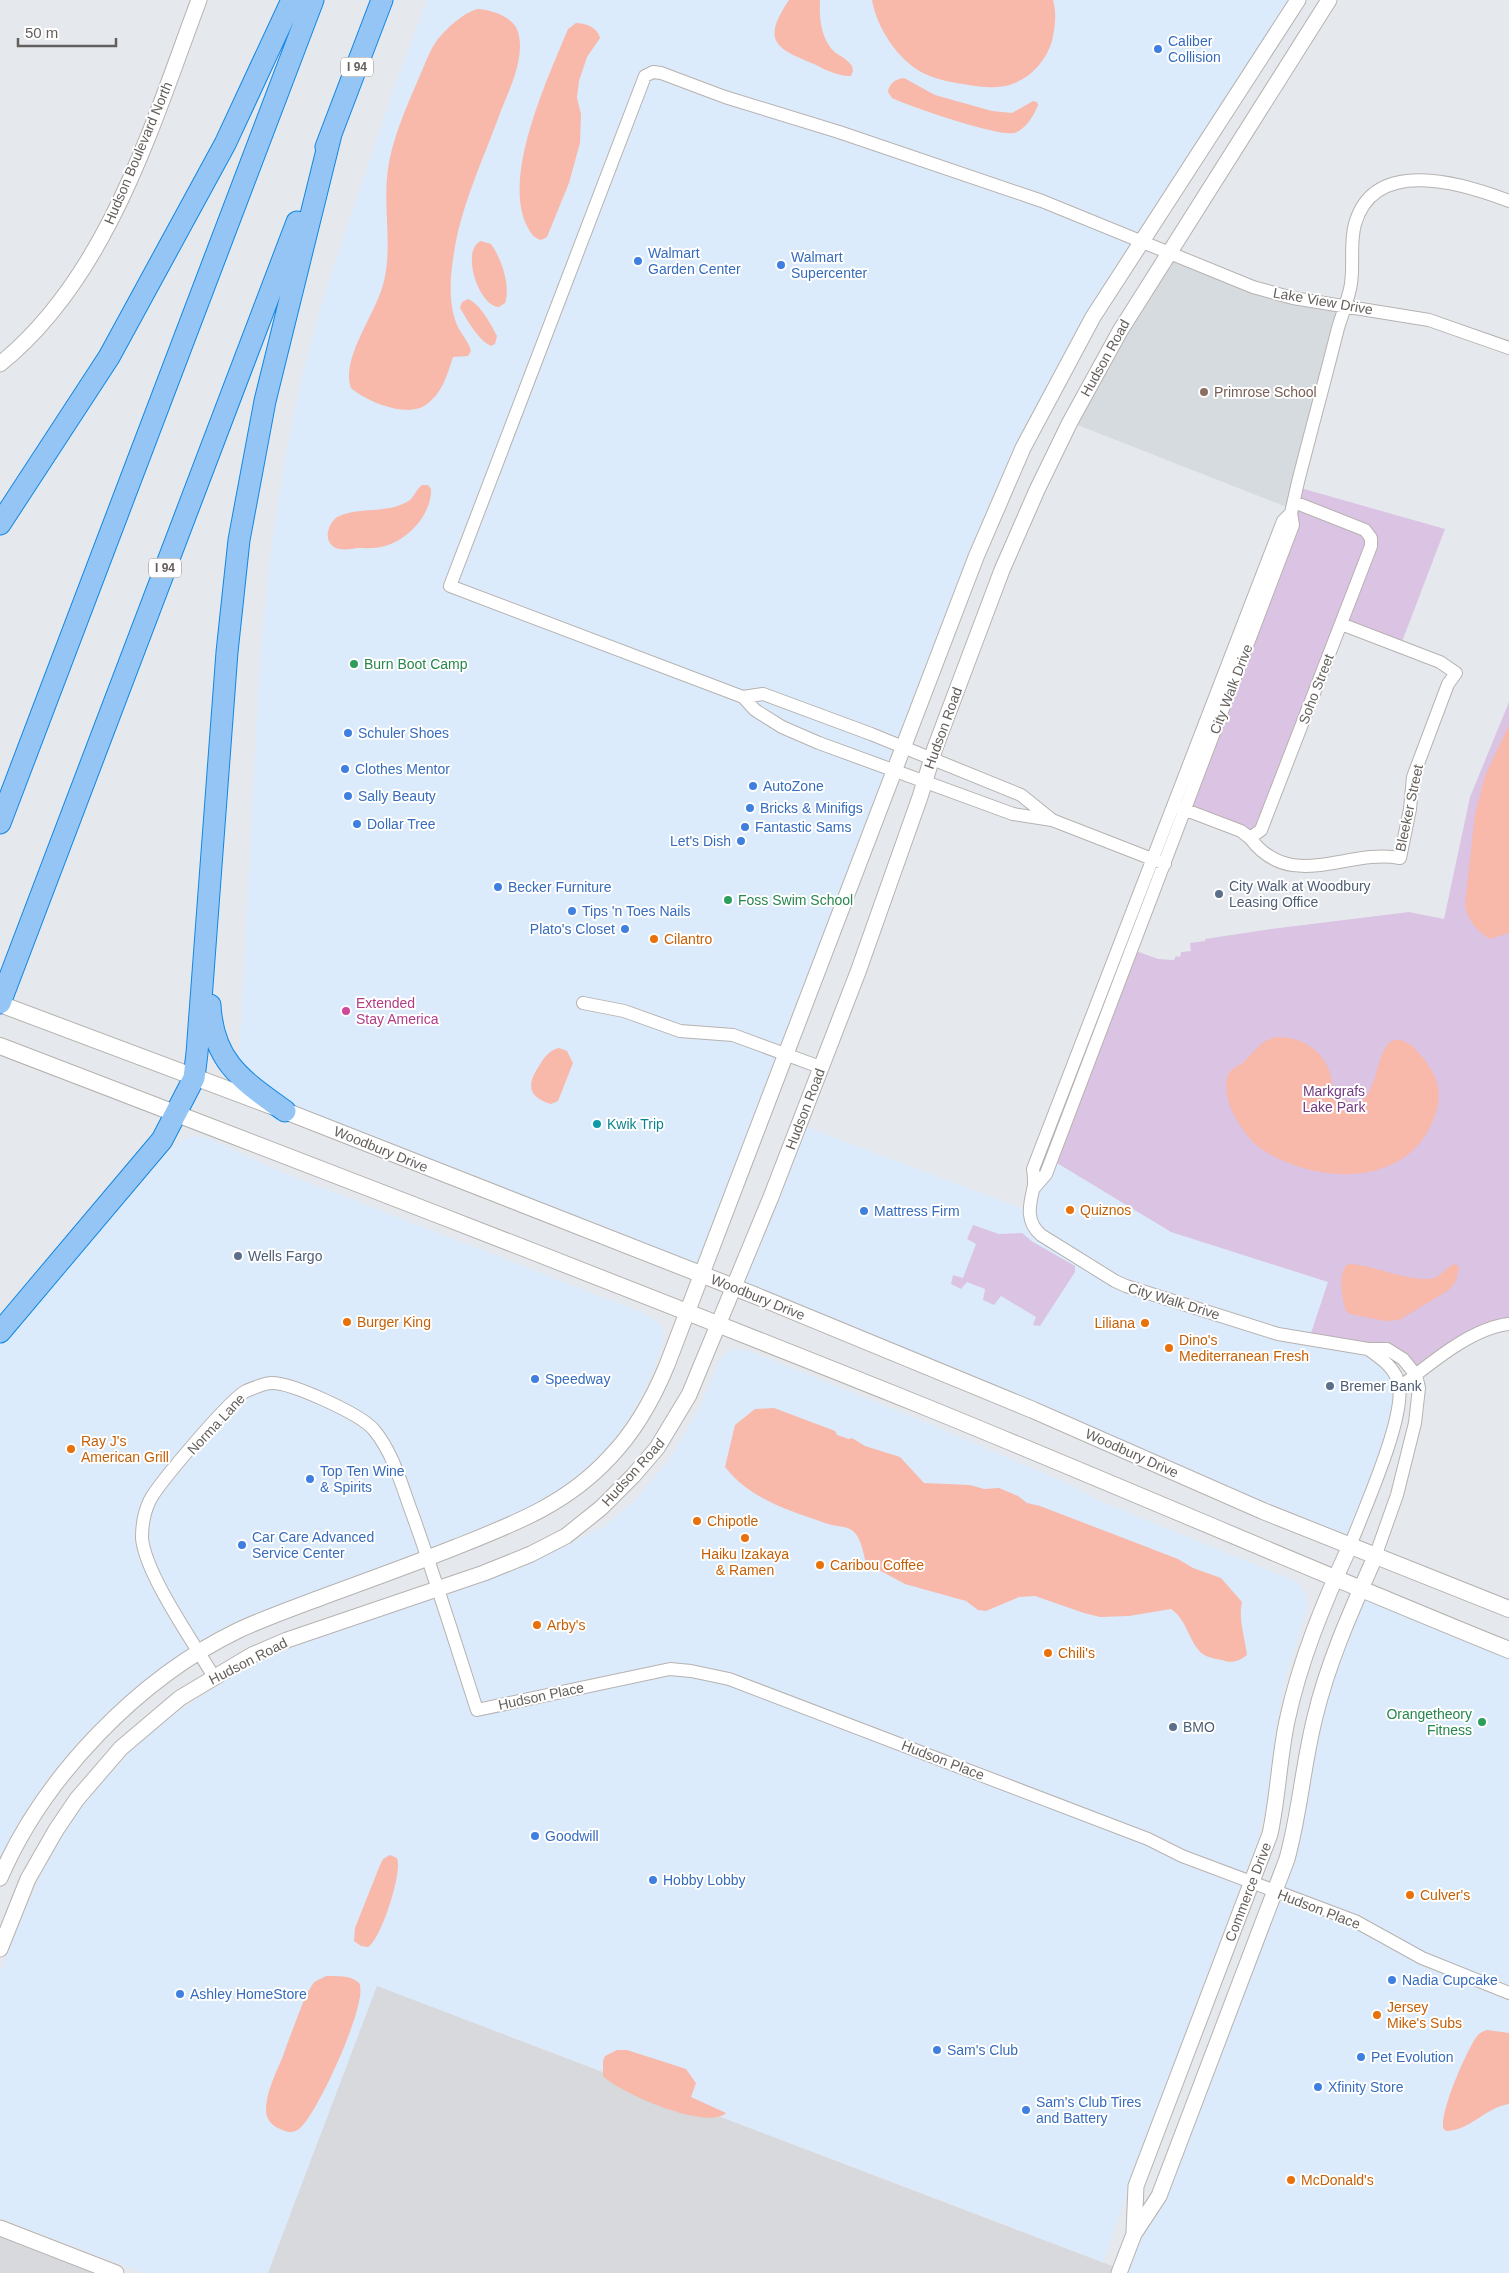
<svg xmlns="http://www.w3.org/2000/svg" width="1509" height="2273" viewBox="0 0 1509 2273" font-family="Arial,sans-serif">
<rect width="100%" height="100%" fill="#e5e9ee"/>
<path fill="#dcebfb" d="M 427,0 L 1298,0 L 1141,242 L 1030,434 L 702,1274 L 285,1111 L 239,1063 L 260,658 L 271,550 L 285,458 L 302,375 L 326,289 L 396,83 Z
M 799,1124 L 1028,1211 L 1052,1160 L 1171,1232 L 1328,1282 L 1368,1349 L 1392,1370 L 1396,1417 L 1350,1546 L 734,1287 Z
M 192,1136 L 205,1137 L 279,1171 L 646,1314 L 660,1324 L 664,1331 L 663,1343 L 650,1378 L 628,1420 L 608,1447 L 576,1477 L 551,1496 L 521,1512 L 245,1619 L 179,1656 L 123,1699 L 80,1740 L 41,1789 L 0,1858 L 0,1347 L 177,1143 Z
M 734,1349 L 745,1350 L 754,1353 L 925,1422 L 1066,1483 L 1100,1501 L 1290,1579 L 1298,1583 L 1305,1593 L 1308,1607 L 1286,1676 L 1277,1723 L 1267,1804 L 1258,1839 L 1146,2138 L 1103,2262 L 377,1986 L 268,2273 L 143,2273 L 0,2218 L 0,1973 L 23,1914 L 46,1863 L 72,1821 L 96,1789 L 132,1750 L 169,1717 L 248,1666 L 307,1642 L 516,1570 L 605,1526 L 637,1498 L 671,1457 L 699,1409 L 720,1359 L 725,1354 Z
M 1360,1590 L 1509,1650 L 1509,2273 L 1119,2273 L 1159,2196 L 1287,1859 L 1309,1744 Z"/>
<path fill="#d7d9dc" d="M 377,1986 L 1120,2269 L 1119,2273 L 268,2273 Z
M 0,2228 L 116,2273 L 0,2273 Z"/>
<path fill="#d6dbe0" d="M 1169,253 L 1253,287 L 1344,307 L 1292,509 L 1070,422 Z"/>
<path fill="#dbc3e3" d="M 1297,487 L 1445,529 L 1400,647 L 1341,625 L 1264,825 L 1250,838 L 1185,810 Z
M 1509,702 L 1509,1324 L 1503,1325 L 1416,1375 L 1404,1359 L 1309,1339 L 1328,1282 L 1171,1232 L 1052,1160 L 1133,950 L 1158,959 L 1174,960 L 1176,956 L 1180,957 L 1181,952 L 1191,951 L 1190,943 L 1205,941 L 1205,939 L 1271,929 L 1409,912 L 1444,919 L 1470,797 Z
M 973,1225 L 999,1234 L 1022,1233 L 1033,1242 L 1075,1266 L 1075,1272 L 1040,1326 L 1033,1325 L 1036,1317 L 1001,1296 L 994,1305 L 983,1300 L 985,1289 L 967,1282 L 961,1289 L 951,1284 L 953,1275 L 963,1278 L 976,1244 L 967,1239 Z"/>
<path fill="#f8b8aa" d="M 789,0 L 820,0 C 819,18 821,41 836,53 C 842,57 848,60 852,66 L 853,71 L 851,76 C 839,77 824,69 814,64 C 774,48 762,40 789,0 Z
M 872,0 L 1053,0 C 1057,14 1055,27 1052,41 C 1045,65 1023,86 997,87 C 986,88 974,86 963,84 C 949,82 935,79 923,73 C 897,59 877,28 872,0 Z
M 477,9 C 490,9 514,17 518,32 C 526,58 508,92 499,116 C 483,160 461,206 454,253 C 450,276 448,303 457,325 C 461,334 469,342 471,351 L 468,356 L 453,357 C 447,375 443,392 427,404 C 408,419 367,402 351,388 C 340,358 377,313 384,281 C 392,248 384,212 387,178 C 390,142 407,106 421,73 C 426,62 430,49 438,39 C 448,27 462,14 477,9 Z
M 576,23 C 586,23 598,28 600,38 L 587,57 L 579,81 L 577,98 L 581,114 L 580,143 L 569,183 L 547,237 L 541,240 C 533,238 530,232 526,224 C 503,173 548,78 568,29 Z
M 904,78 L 935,95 L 992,111 L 1012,113 L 1033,101 L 1037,102 L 1038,105 C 1034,116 1025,130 1014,133 C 999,137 908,106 892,98 L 888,92 C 889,83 896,79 904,78 Z
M 481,241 L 491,244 C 501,258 511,285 505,303 L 499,307 C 479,307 460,250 481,241 Z
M 468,299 C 481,305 490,323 497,336 L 495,344 L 491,346 C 477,339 468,321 460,308 L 462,302 Z
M 422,485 L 428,485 L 431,489 C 432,514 408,540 385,546 C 376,549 366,548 357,548 C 351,549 340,551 334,547 C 323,540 328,524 337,517 C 359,506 388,515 410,500 C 415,496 416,489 422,485 Z
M 1509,725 L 1509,933 L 1490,939 C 1476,931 1467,919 1465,904 L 1475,814 L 1485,776 Z
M 1277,1037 C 1301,1037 1322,1049 1330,1073 C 1332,1081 1332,1089 1337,1096 C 1390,1130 1365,1014 1411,1045 C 1435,1069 1447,1089 1432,1123 C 1404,1188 1315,1184 1263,1150 C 1249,1141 1238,1124 1231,1109 C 1227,1099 1224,1086 1228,1075 C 1231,1068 1240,1066 1245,1061 C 1256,1050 1261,1040 1277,1037 Z
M 559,1048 L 567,1051 L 573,1063 L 558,1101 L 551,1104 C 527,1097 527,1084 539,1066 C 544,1058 549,1050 559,1048 Z
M 1348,1264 C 1375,1265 1401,1280 1429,1279 C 1441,1279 1445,1266 1456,1264 L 1459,1268 L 1456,1281 L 1449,1290 L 1399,1320 L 1385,1321 L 1350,1314 L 1346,1311 C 1342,1299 1337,1272 1348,1264 Z
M 774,1408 L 835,1431 L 837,1435 L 849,1439 L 852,1438 L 865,1446 L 900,1457 L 924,1483 L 970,1485 L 984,1489 L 999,1488 L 1018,1496 L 1027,1503 L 1040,1506 L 1178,1559 L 1193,1568 L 1221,1578 L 1242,1602 C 1238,1619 1245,1637 1247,1655 C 1239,1661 1232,1664 1222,1660 C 1217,1659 1211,1658 1206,1656 C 1189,1647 1189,1621 1171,1609 L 1129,1616 L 1100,1617 L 1084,1613 L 1035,1596 L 1019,1597 L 986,1611 L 978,1610 L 966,1601 L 905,1584 L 866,1563 C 863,1552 861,1535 850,1529 C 844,1526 834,1526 828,1524 C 789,1510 751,1500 725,1467 L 735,1425 L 755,1409 Z
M 390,1855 L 397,1858 C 403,1871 381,1940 368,1947 L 361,1946 L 354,1941 L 355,1928 L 380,1865 L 383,1859 Z
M 326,1976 C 335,1976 352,1975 359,1983 C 370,2000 316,2117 299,2129 C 293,2134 285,2132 278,2128 C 271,2125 266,2118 266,2110 C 266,2092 276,2073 283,2056 C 290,2036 298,2015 306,1995 L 314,1982 Z
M 1487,2030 L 1509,2033 L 1509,2104 C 1484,2108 1470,2131 1446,2131 L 1443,2128 C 1441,2109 1464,2057 1475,2039 C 1478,2034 1481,2032 1487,2030 Z
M 617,2050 L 627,2050 L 686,2069 L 696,2083 L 691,2097 L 726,2113 C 707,2131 620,2093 603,2076 L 603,2061 L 605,2056 Z"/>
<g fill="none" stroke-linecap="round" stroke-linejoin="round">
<defs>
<path id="minor" d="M 1291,513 L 1283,521 L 1033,1169 C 1034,1176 1035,1184 1033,1190 C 1029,1207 1026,1222 1041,1235 L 1115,1281 L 1126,1286 L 1278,1334 L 1368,1349 L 1387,1349 L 1403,1359 L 1416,1375 L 1419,1388 L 1415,1423 L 1397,1495 L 1375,1557
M 743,697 L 763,694 L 871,734 L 1021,795 L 1052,820
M 1178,807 L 1241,831 L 1250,838 L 1261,830 L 1371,546 L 1371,538 L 1365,530 L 1294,502
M 1250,838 C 1291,893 1347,848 1400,858 L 1410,809 L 1413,777 L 1448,684 L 1456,673 L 1440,662 L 1341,624
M 1165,864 L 1052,820 L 1013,814 L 819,743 L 782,727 L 755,710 L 743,697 L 450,586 L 645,76 L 653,72 L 661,73 L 725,97 L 839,132 L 1042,201 L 1253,287 L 1293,298 L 1429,320 L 1509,348
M 583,1003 L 624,1011 L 680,1031 L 733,1035 L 820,1067
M 1034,1188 L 1046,1174 L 1293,525 L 1291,513 L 1298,482 C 1311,431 1325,380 1338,328 C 1342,315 1347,302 1350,289 C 1355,268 1349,245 1355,224 C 1374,156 1462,183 1509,201
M 1400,1387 C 1430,1364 1471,1328 1509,1324
M 1350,1546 C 1363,1512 1405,1419 1399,1386 C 1397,1369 1381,1358 1368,1349
M 214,1677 C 194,1643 145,1574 142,1538 C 142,1525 144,1512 150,1500 C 159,1483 231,1398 246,1391 C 253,1388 265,1383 272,1383 C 292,1383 361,1414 374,1430 C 394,1454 402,1487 413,1516 C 436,1580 456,1645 477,1710 L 670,1669 L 691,1671 L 729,1679 L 1148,1839 L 1182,1856 L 1355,1921 L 1422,1958 L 1509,1993"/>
<path id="tertiary" d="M 0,364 C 108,277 152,125 199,0
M 0,1878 C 44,1776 139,1678 239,1630 C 267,1617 296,1607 325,1596 C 369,1580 413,1564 456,1547 C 514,1524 567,1504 610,1457 C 636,1430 653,1399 667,1365 L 976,557 L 1023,448 L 1093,317 L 1298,0
M 0,1949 L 28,1879 L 56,1830 L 77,1799 L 121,1748 L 180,1698 L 252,1655 L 287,1640 L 484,1573 L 531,1554 L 566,1536 L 601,1508 L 633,1476 L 657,1448 L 689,1395 L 771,1197 L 858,972 L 920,797 L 935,748 L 1002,570 L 1037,490 L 1070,422 L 1120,331 L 1329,0
M 0,2228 L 116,2273
M 1134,2232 L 1136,2186 L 1270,1834 C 1278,1797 1279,1759 1287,1721 C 1300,1660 1324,1602 1350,1546
M 1119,2273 L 1134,2234 L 1159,2196 L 1287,1859 C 1300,1812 1303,1764 1315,1717 C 1328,1662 1352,1609 1375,1557"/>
<path id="secondary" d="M 0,1004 L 285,1111 L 754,1295 L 1033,1410 L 1263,1511 L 1509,1609
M 0,1046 C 310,1165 620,1284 928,1408 C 1122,1487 1314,1571 1509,1650"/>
<path id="motorway" d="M 326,147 L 382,0
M 0,524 L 109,357 L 225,144 L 292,0
M 0,823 L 313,0
M 0,1003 L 297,222
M 210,1005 C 213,1062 242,1080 285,1111
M 0,1332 L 162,1140 L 194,1078 L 197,1053 L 227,652 L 239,540 L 265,401 L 331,134"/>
</defs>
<use href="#minor" stroke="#b6b2b0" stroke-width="14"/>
<use href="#tertiary" stroke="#b6b2b0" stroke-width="17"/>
<use href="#secondary" stroke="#b6b2af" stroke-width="18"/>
<use href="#motorway" stroke="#1287e1" stroke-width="23"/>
<use href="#minor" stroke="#fff" stroke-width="12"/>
<use href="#tertiary" stroke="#fff" stroke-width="15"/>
<use href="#secondary" stroke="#fff" stroke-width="16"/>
<use href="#motorway" stroke="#94c5f5" stroke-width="21"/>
</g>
<g fill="#3f7fe0" stroke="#fff" stroke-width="2">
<circle cx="1158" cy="49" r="5"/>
<circle cx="638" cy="261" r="5"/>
<circle cx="781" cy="265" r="5"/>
<circle cx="348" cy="733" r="5"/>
<circle cx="345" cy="769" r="5"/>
<circle cx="753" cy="786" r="5"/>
<circle cx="348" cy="796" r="5"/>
<circle cx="750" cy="808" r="5"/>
<circle cx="357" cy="824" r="5"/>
<circle cx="745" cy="827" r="5"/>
<circle cx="741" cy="841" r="5"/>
<circle cx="498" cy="887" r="5"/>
<circle cx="572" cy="911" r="5"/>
<circle cx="625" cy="929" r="5"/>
<circle cx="864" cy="1211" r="5"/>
<circle cx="535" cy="1379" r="5"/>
<circle cx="310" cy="1479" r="5"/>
<circle cx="242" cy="1545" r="5"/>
<circle cx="535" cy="1836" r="5"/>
<circle cx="653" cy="1880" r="5"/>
<circle cx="1392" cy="1980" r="5"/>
<circle cx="180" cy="1994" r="5"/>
<circle cx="937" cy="2050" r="5"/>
<circle cx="1361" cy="2057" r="5"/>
<circle cx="1318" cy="2087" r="5"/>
<circle cx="1026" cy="2110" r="5"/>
</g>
<circle fill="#8d6e63" stroke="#fff" stroke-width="2" cx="1204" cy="392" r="5"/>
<g fill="#2e9e5b" stroke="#fff" stroke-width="2">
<circle cx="354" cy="664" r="5"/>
<circle cx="728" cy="900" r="5"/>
<circle cx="1482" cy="1722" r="5"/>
</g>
<g fill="#5c6f8a" stroke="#fff" stroke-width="2">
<circle cx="1219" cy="894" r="5"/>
<circle cx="238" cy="1256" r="5"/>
<circle cx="1330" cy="1386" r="5"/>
<circle cx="1173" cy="1727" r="5"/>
</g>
<g fill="#e8710a" stroke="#fff" stroke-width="2">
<circle cx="654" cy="939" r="5"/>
<circle cx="1070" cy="1210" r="5"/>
<circle cx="347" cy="1322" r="5"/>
<circle cx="1145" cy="1323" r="5"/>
<circle cx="1169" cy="1348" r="5"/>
<circle cx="71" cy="1449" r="5"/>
<circle cx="697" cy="1521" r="5"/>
<circle cx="745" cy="1538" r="5"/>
<circle cx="820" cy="1565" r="5"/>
<circle cx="537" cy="1625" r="5"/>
<circle cx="1048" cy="1653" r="5"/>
<circle cx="1410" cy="1895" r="5"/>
<circle cx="1377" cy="2015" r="5"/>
<circle cx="1291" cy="2180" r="5"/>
</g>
<circle fill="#d1479c" stroke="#fff" stroke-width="2" cx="346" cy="1011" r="5"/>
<circle fill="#0f9aa8" stroke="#fff" stroke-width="2" cx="597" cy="1124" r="5"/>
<g text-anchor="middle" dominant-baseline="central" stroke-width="4" stroke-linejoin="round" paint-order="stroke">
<g fill="#fff" stroke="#928f8d" stroke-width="1">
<rect x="341" y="57.5" width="32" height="19" rx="4"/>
<rect x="149" y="558.5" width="32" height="19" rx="4"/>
</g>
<g font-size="12" font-weight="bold" fill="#645f5c">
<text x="357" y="67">I 94</text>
<text x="165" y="568">I 94</text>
</g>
<g font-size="14" fill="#366cbe" stroke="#fff" text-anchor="start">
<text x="1168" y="41">Caliber<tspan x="1168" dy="16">Collision</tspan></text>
<text x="648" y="253">Walmart<tspan x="648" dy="16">Garden Center</tspan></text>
<text x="791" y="257">Walmart<tspan x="791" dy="16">Supercenter</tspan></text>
<text x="358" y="733">Schuler Shoes</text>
<text x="355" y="769">Clothes Mentor</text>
<text x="763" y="786">AutoZone</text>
<text x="358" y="796">Sally Beauty</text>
<text x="760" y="808">Bricks &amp; Minifigs</text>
<text x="367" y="824">Dollar Tree</text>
<text x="755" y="827">Fantastic Sams</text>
<text x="731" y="841" text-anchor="end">Let's Dish</text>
<text x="508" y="887">Becker Furniture</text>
<text x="582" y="911">Tips 'n Toes Nails</text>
<text x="615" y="929" text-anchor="end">Plato's Closet</text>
<text x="874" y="1211">Mattress Firm</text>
<text x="545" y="1379">Speedway</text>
<text x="320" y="1471">Top Ten Wine<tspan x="320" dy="16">&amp; Spirits</tspan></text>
<text x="252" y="1537">Car Care Advanced<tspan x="252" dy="16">Service Center</tspan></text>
<text x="545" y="1836">Goodwill</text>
<text x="663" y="1880">Hobby Lobby</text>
<text x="1402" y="1980">Nadia Cupcake</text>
<text x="190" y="1994">Ashley HomeStore</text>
<text x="947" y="2050">Sam's Club</text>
<text x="1371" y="2057">Pet Evolution</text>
<text x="1328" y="2087">Xfinity Store</text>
<text x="1036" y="2102">Sam's Club Tires<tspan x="1036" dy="16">and Battery</tspan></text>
</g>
<g font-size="14" fill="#645f5c" stroke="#fff">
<text transform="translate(138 153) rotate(-67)">Hudson Boulevard North</text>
<text transform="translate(1323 301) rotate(10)">Lake View Drive</text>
<text transform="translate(1105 358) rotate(-61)">Hudson Road</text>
<text transform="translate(1231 689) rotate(-69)">City Walk Drive</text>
<text transform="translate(1316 689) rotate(-69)">Soho Street</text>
<text transform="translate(943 728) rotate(-70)">Hudson Road</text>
<text transform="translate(1409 808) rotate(-78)">Bleeker Street</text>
<text transform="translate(805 1109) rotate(-69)">Hudson Road</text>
<text transform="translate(381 1149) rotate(22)">Woodbury Drive</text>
<text transform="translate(758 1297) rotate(22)">Woodbury Drive</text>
<text transform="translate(1174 1301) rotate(17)">City Walk Drive</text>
<text transform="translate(216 1424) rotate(-47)">Norma Lane</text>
<text transform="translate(1132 1453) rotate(24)">Woodbury Drive</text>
<text transform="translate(633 1472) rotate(-48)">Hudson Road</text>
<text transform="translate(248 1661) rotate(-27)">Hudson Road</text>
<text transform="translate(541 1696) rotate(-12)">Hudson Place</text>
<text transform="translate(943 1760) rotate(21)">Hudson Place</text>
<text transform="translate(1248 1892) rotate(-69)">Commerce Drive</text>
<text transform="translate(1319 1909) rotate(21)">Hudson Place</text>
</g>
<g font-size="14" fill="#785e54" stroke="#fff" text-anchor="start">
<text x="1214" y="392">Primrose School</text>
</g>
<g font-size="14" fill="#27864d" stroke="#fff" text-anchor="start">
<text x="364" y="664">Burn Boot Camp</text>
<text x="738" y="900">Foss Swim School</text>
<text x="1472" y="1714" text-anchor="end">Orangetheory<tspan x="1472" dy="16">Fitness</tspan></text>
</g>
<g font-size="14" fill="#4e5e75" stroke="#fff" text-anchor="start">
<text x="1229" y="886">City Walk at Woodbury<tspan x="1229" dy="16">Leasing Office</tspan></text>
<text x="248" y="1256">Wells Fargo</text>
<text x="1340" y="1386">Bremer Bank</text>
<text x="1183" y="1727">BMO</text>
</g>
<g font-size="14" fill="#c56008" stroke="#fff" text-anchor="start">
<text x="664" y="939">Cilantro</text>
<text x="1080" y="1210">Quiznos</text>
<text x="357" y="1322">Burger King</text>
<text x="1135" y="1323" text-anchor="end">Liliana</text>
<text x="1179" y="1340">Dino's<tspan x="1179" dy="16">Mediterranean Fresh</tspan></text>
<text x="81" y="1441">Ray J's<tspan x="81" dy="16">American Grill</tspan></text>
<text x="707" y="1521">Chipotle</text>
<text x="745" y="1554" text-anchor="middle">Haiku Izakaya<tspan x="745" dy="16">&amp; Ramen</tspan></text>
<text x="830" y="1565">Caribou Coffee</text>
<text x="547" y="1625">Arby's</text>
<text x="1058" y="1653">Chili's</text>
<text x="1420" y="1895">Culver's</text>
<text x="1387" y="2007">Jersey<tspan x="1387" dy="16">Mike's Subs</tspan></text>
<text x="1301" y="2180">McDonald's</text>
</g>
<g font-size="14" fill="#b23c85" stroke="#fff" text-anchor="start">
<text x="356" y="1003">Extended<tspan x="356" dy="16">Stay America</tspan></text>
</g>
<g font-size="14" fill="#743c83" stroke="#fff">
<text x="1334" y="1091">Markgrafs<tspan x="1334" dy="16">Lake Park</tspan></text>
</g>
<g font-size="14" fill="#0d838f" stroke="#fff" text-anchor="start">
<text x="607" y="1124">Kwik Trip</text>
</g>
</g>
<path d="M18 38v8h98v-8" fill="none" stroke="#645f5c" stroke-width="2.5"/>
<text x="25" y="38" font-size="15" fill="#645f5c" stroke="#ffffff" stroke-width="4" paint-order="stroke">50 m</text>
</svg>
